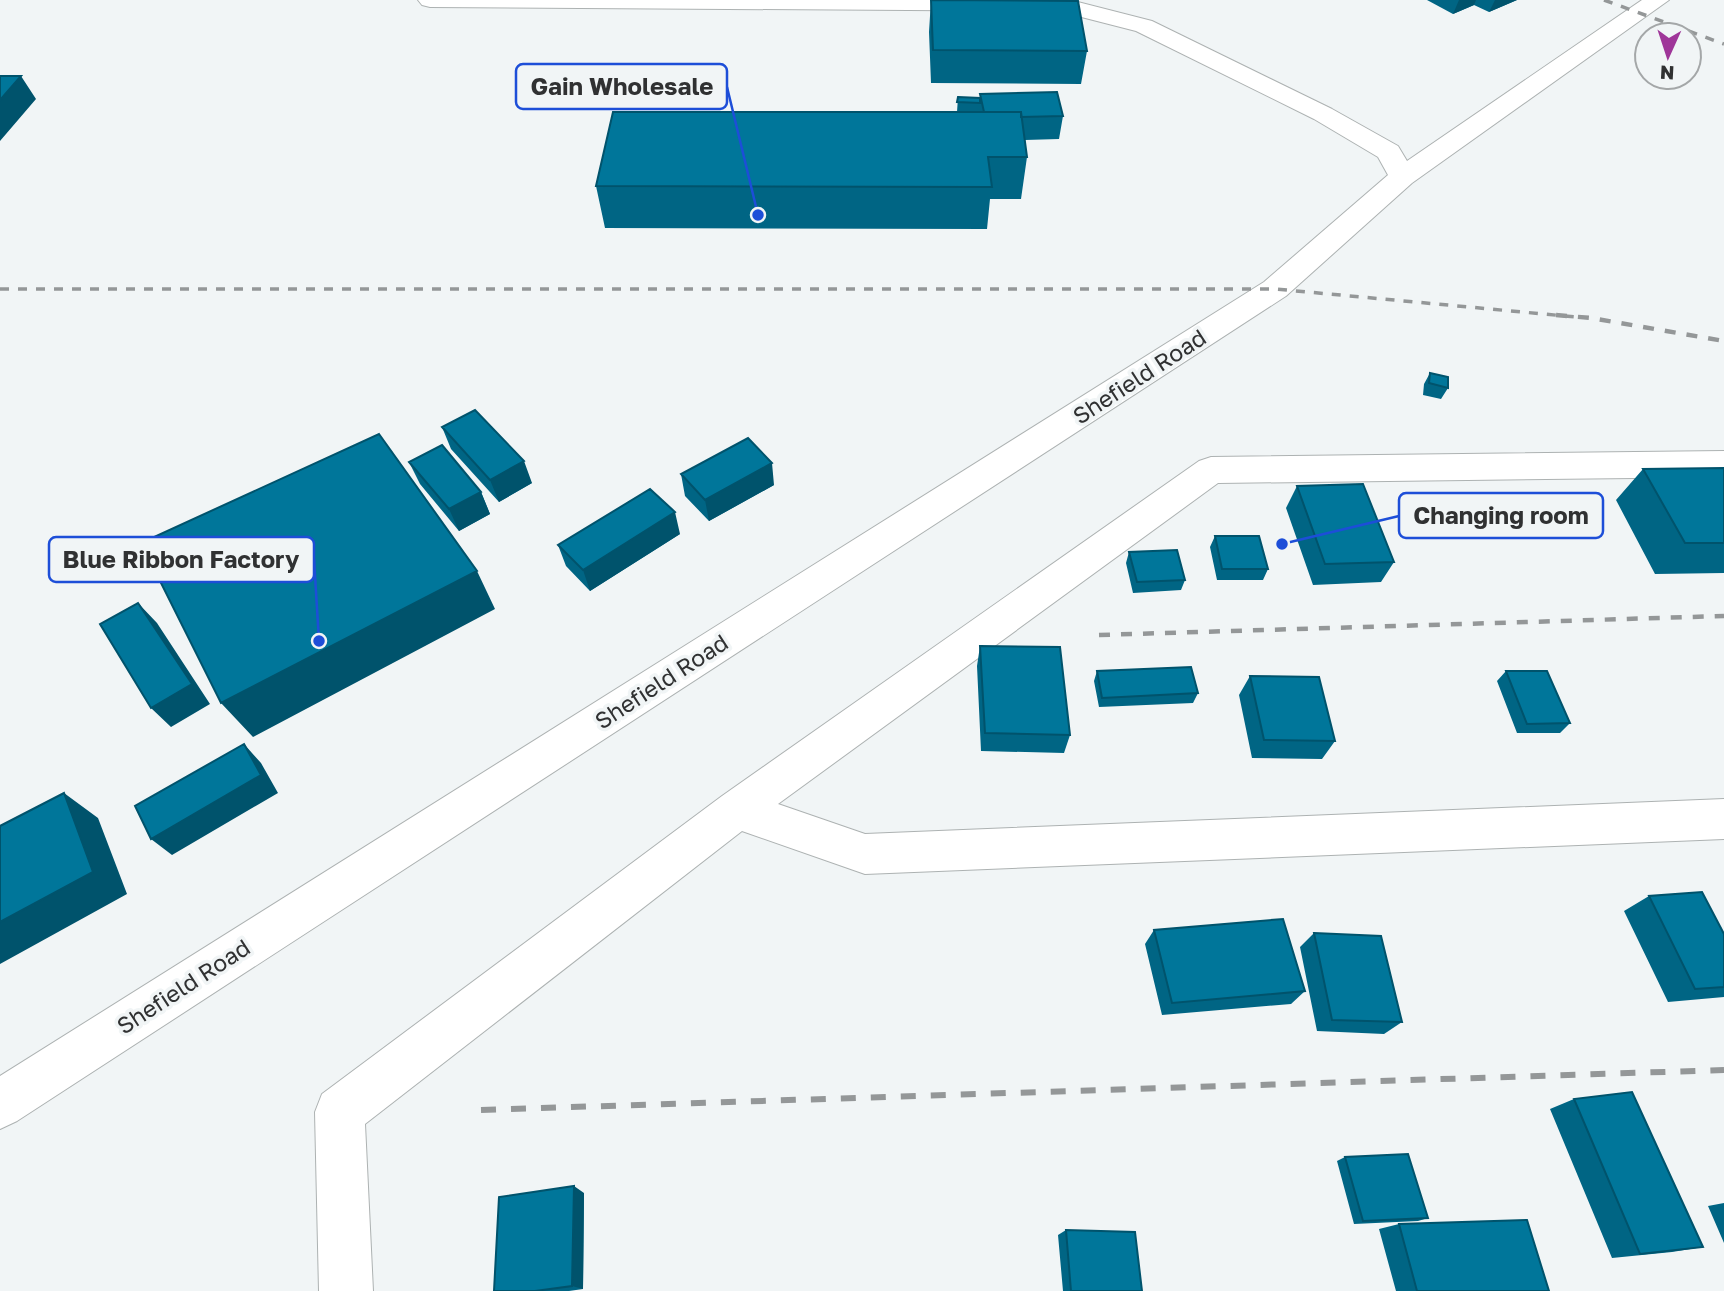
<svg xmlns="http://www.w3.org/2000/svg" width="1724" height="1291" viewBox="0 0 1724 1291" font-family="'Golos Text',sans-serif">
<rect width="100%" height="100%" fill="#f1f5f6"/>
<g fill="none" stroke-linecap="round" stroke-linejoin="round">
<defs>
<path id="minor" d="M 418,0 L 1070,0 L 1152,21 L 1332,109 L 1398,146 L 1407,161 L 1642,0 L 1669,0 L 1412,183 L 1286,296 L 17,1121 L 0,1129 L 0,1076 L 1264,282 L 1388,175 L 1378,157 L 1314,119 L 1136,31 L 1058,11 L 430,7 L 422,5 Z
M 1724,451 L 1724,477 L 1218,483 L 778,804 L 865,834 L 1724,799 L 1724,839 L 865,874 L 742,831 L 365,1124 L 373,1291 L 319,1291 L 315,1112 L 322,1094 L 722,796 L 1199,461 L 1211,457 Z"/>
</defs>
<use href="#minor" stroke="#adb2b2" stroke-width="2"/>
<use href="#minor" fill="#fff" fill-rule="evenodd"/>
<path stroke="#949798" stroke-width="3.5" stroke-dasharray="9 9" stroke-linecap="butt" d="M 1604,0 L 1724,44
M 0,289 L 1275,289 L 1576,317"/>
<path stroke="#949798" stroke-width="4.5" stroke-dasharray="11 11" stroke-linecap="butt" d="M 1556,315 L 1591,318 L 1724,341
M 1099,635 L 1724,616"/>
<path stroke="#949798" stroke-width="6" stroke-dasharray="15 15" stroke-linecap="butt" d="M 481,1110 L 1724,1070"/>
</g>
<path fill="#006584" d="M 931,0 L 1087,51 L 1081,84 L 931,83 L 929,32 Z
M 1427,0 L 1517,0 L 1489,12 L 1474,5 L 1453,14 Z
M 980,94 L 1063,116 L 1059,139 L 1025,140 L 1027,157 L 1021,199 L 990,199 L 987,229 L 605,228 L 596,186 L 957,112 L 958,97 L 980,98 Z
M 1430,373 L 1448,388 L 1441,399 L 1423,395 L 1424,384 Z
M 442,427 L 532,483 L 499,502 L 451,449 Z
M 409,462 L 481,492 L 490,514 L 459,531 L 420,484 Z
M 1724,468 L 1724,573 L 1655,574 L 1616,500 L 1643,469 Z
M 681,474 L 774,485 L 709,521 L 685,496 Z
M 1297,486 L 1394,562 L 1381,582 L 1313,585 L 1286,508 Z
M 680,534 L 590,591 L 566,566 L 558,545 Z
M 1215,536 L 1268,569 L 1263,580 L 1217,580 L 1210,547 Z
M 1129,552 L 1185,580 L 1181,590 L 1133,593 L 1126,563 Z
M 980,646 L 1070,735 L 1064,753 L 981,751 L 977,666 Z
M 1097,671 L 1198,693 L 1193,703 L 1099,707 L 1094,681 Z
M 1506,671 L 1570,723 L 1560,733 L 1517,733 L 1497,681 Z
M 1250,676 L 1335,741 L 1322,759 L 1252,758 L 1239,695 Z
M 1649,896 L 1724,934 L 1724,997 L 1668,1002 L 1624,911 Z
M 1154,930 L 1305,991 L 1291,1004 L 1162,1015 L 1145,944 Z
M 1314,933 L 1402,1022 L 1384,1034 L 1317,1031 L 1300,947 Z
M 1574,1099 L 1703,1247 L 1672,1252 L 1612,1258 L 1550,1109 Z
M 1345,1157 L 1428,1218 L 1418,1221 L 1354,1224 L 1337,1161 Z
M 584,1193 L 583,1289 L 569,1291 L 494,1291 Z
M 1724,1203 L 1724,1243 L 1708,1206 Z
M 1399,1224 L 1549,1291 L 1396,1291 L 1379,1229 Z
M 1066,1230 L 1142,1291 L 1063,1291 L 1058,1235 Z"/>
<path fill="#00536c" d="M 1459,0 L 1476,0 L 1474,5 L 1453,14 Z
M 1495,0 L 1517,0 L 1489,12 Z
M 21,76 L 36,99 L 0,141 L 0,100 Z
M 524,461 L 532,483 L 499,502 L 490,480 Z
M 772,463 L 774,485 L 709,521 L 705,500 Z
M 481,492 L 490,514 L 459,531 L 449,509 Z
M 675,512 L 680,534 L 590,591 L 583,570 Z
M 477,571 L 495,609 L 253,737 L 221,703 Z
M 138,603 L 157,623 L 210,704 L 171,727 L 151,708 Z
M 244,744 L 261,763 L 278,793 L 172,855 L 151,839 Z
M 64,793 L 98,818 L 127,894 L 0,964 L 0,922 Z
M 574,1186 L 584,1193 L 583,1289 L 572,1286 Z"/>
<path fill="#00769a" stroke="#00536c" stroke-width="2" d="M 931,0 L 1078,1 L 1087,51 L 933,50 Z
M 0,76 L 21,76 L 0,100 Z
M 1057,92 L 1063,116 L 1021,117 L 1021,112 L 984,112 L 980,94 Z
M 958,97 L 980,98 L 980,103 L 957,102 Z
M 613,112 L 1021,112 L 1027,157 L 988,157 L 992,187 L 596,186 Z
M 1430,373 L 1448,377 L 1448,388 L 1429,383 Z
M 475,410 L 524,461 L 490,480 L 442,427 Z
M 379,434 L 477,571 L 221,703 L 141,543 Z
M 748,438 L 772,463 L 705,500 L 681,474 Z
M 442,445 L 481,492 L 449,509 L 409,462 Z
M 1724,468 L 1724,543 L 1685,543 L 1643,469 Z
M 1363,484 L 1394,562 L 1325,564 L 1297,486 Z
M 650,489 L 675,512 L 583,570 L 558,545 Z
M 1215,536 L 1259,536 L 1268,569 L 1222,569 Z
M 1177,550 L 1185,580 L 1137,582 L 1129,552 Z
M 138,603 L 192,684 L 151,708 L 100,624 Z
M 980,646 L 1060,647 L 1070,735 L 985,733 Z
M 1191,667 L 1198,693 L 1102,698 L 1097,671 Z
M 1506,671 L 1547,671 L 1570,723 L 1527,724 Z
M 1250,676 L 1319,677 L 1335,741 L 1264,740 Z
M 244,744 L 261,775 L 151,839 L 135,806 Z
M 64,793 L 93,872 L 0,922 L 0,826 Z
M 1702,892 L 1724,934 L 1724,987 L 1695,989 L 1649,896 Z
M 1283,919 L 1305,991 L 1172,1003 L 1154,930 Z
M 1314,933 L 1381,936 L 1402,1022 L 1332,1020 Z
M 1632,1092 L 1703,1247 L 1640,1254 L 1574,1099 Z
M 1408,1154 L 1428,1218 L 1363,1221 L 1345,1157 Z
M 574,1186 L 572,1286 L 535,1291 L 494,1291 L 499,1197 Z
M 1527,1220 L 1549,1291 L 1417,1291 L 1399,1224 Z
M 1066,1230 L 1135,1232 L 1142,1291 L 1071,1291 Z"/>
<g text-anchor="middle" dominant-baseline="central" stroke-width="7" stroke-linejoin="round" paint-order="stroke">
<g font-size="23" fill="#303132" stroke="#f1f5f6">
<text transform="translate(1139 376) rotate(-33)">Shefield Road</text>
<text transform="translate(661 681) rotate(-33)">Shefield Road</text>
<text transform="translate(183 986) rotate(-33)">Shefield Road</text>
</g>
</g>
<path fill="none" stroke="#1d4ed8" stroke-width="2.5" d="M758 215L727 87M1282 544L1399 516M319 641L314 559"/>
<g fill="#1d4ed8" stroke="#f1f5f6" stroke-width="2.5">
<circle cx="758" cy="215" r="7"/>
<circle cx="1282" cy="544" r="7"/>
<circle cx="319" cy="641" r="7"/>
</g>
<g fill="#f1f5f6" stroke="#1d4ed8" stroke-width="2.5">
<rect x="516" y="64" width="211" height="45" rx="7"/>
<rect x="1399" y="493" width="204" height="45" rx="7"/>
<rect x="49" y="537" width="265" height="45" rx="7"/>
</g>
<g font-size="24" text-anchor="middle" font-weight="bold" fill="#303132">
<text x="622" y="95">Gain Wholesale</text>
<text x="1501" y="524">Changing room</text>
<text x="181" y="568">Blue Ribbon Factory</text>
</g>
<g transform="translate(1668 56) rotate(183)"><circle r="33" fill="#f1f5f6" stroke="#a4a7a8" stroke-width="2"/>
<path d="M0-5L12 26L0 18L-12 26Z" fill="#9f3699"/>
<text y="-10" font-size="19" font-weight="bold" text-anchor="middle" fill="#303132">N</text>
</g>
</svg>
